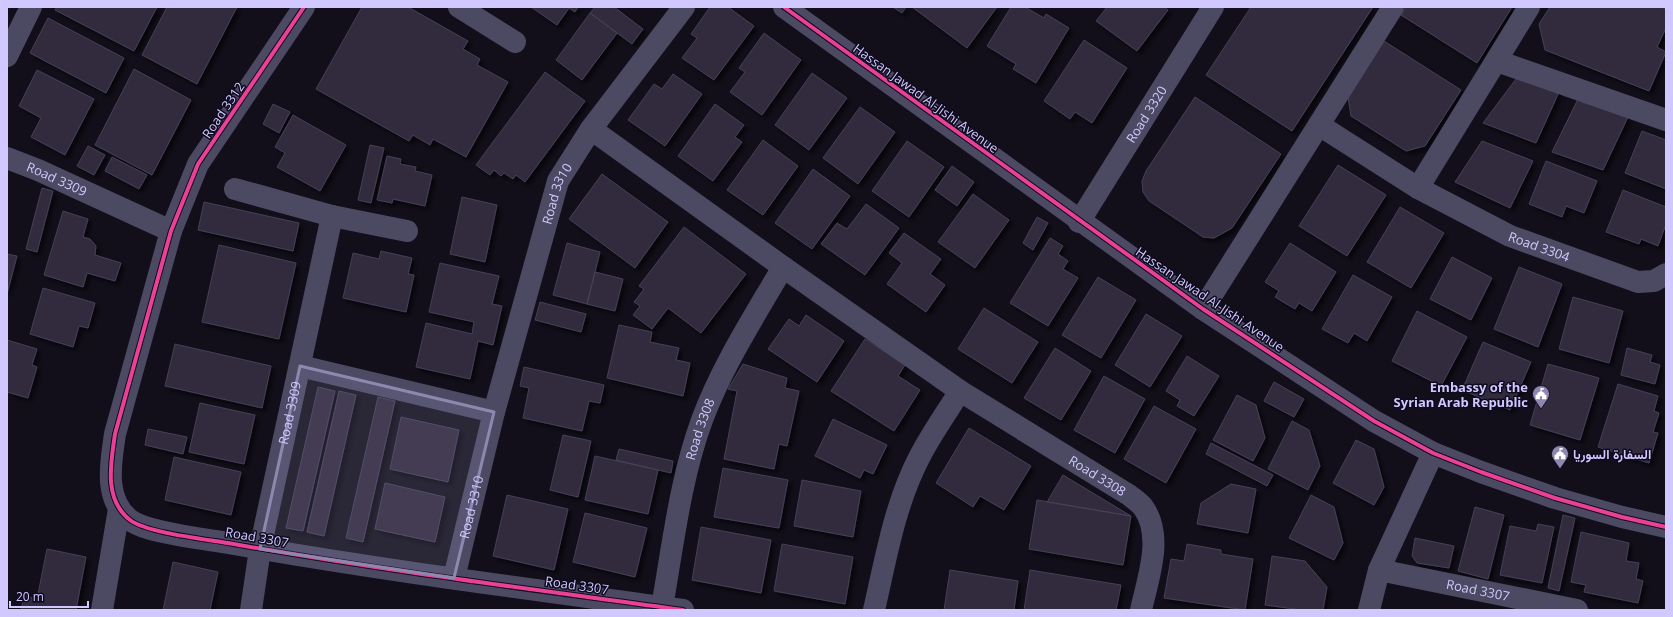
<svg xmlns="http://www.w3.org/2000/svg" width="1673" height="617" viewBox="0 0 1673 617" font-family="'Open Sans',Vazirmatn,sans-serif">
<defs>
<filter id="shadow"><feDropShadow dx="3.5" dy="3.5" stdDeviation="2" flood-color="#0009"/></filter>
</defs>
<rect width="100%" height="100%" fill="#120f1a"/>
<path fill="#302c3d" stroke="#454058" filter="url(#shadow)" d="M 57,7 L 157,7 L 134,51 L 55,10 Z
M 167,7 L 237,7 L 197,84 L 142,55 Z
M 362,7 L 408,7 L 468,41 L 463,49 L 480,59 L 477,65 L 508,82 L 466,157 L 433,139 L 430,145 L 413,135 L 409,141 L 316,89 Z
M 531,7 L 578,7 L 575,12 L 569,8 L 557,25 Z
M 595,7 L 614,7 L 643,29 L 632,44 L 590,13 Z
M 710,7 L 728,7 L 754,26 L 714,80 L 682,58 L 697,38 L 691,34 Z
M 893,7 L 906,7 L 902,13 Z
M 912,7 L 997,7 L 967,48 Z
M 1011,7 L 1025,7 L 1044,18 L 1046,14 L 1069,28 L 1036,83 L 1013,69 L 1016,64 L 987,46 Z
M 1107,7 L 1164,7 L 1168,10 L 1137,51 L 1096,21 Z
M 1251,7 L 1373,7 L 1292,131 L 1206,75 Z
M 1406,7 L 1512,7 L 1477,63 L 1401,15 Z
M 1550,7 L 1661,7 L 1666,9 L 1666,28 L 1657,47 L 1666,52 L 1649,91 L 1545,50 L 1539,24 Z
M 590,13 L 617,33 L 582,80 L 556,60 Z
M 48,18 L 124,58 L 106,93 L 30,53 Z
M 764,33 L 801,60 L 762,115 L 730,92 L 745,72 L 739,68 Z
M 1084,40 L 1127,68 L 1092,123 L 1075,112 L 1070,119 L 1044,101 Z
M 1384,41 L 1461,90 L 1425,146 L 1406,151 L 1351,116 L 1348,97 Z
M 134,69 L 191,100 L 152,175 L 95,145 Z
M 37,70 L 94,99 L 65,155 L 31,137 L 41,118 L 19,106 Z
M 545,72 L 585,101 L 525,182 L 516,175 L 513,179 L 504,173 L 501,176 L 494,170 L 490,175 L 476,165 Z
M 812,73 L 847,98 L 809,150 L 775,125 Z
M 673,74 L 702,94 L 665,146 L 628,120 L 654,84 L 662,89 Z
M 1519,75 L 1559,92 L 1536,143 L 1483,123 Z
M 1195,97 L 1281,154 L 1232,228 L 1214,238 L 1203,237 L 1149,201 L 1143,192 L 1142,181 L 1146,171 Z
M 1578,99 L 1628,117 L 1603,170 L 1552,152 Z
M 273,104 L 290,112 L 279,133 L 263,124 Z
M 715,104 L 744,125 L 735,137 L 742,142 L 713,181 L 678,156 Z
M 860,107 L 895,132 L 858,184 L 823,158 Z
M 293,115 L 346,145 L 320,191 L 277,167 L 285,153 L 275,147 Z
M 1642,131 L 1666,140 L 1666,189 L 1625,173 Z
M 763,140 L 798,166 L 763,215 L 727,190 Z
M 907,141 L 944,167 L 909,217 L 872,191 Z
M 1482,141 L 1533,161 L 1510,208 L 1455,182 Z
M 370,145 L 384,148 L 371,203 L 358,200 Z
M 88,146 L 105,155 L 94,175 L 77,166 Z
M 387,156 L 401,159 L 400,164 L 416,167 L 415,171 L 432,175 L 425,206 L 393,199 L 392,203 L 377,200 Z
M 112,157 L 147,175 L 139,189 L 105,171 Z
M 1546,161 L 1597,181 L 1584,213 L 1566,206 L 1562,217 L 1529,204 Z
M 1338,165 L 1386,195 L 1347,256 L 1299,226 Z
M 952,166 L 974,182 L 957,206 L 935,190 Z
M 813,169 L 850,196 L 812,249 L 775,223 Z
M 602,174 L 668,222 L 635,268 L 569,219 Z
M 42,188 L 53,191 L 37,252 L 26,249 Z
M 1623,190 L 1666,207 L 1666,224 L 1658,246 L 1641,239 L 1639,244 L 1606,232 Z
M 973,194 L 1009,220 L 975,268 L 938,242 Z
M 462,197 L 497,205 L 485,262 L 450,254 Z
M 204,202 L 299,223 L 293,251 L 198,230 Z
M 866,204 L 899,228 L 865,275 L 821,244 L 837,223 L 847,229 Z
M 1400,207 L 1444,233 L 1411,288 L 1367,262 Z
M 63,211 L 88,219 L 83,237 L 90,239 L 96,246 L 95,255 L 121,263 L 115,281 L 87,273 L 83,287 L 44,275 Z
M 1037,217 L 1048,223 L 1033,250 L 1023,243 Z
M 684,227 L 746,274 L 701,333 L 668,308 L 652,329 L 633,315 L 640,306 L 634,302 L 644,289 L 639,286 Z
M 904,233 L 941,259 L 930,274 L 945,285 L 926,312 L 887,284 L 902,263 L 889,253 Z
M 1050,238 L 1063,246 L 1058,254 L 1068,261 L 1063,269 L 1078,278 L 1048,326 L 1010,303 Z
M 567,243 L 600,252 L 587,304 L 553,295 Z
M 1290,243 L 1336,272 L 1312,311 L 1299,303 L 1295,309 L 1275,297 L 1279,291 L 1265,282 Z
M 219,245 L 296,263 L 279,339 L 202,322 Z
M 381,251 L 412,258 L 408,274 L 414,275 L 406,312 L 343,298 L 353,253 L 379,259 Z
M 7,254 L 17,256 L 7,294 Z
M 1452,257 L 1492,278 L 1471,320 L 1430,299 Z
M 440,263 L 499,276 L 492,304 L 502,306 L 493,345 L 478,341 L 470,379 L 416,367 L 426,323 L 472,334 L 474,322 L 429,312 Z
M 1519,267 L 1562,284 L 1538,347 L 1494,329 Z
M 595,272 L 623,279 L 615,311 L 587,304 Z
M 1353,275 L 1392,297 L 1367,341 L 1354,333 L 1348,343 L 1322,329 Z
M 1098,277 L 1136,300 L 1101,358 L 1062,335 Z
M 43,288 L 95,303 L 88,328 L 79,326 L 73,347 L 30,334 Z
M 1573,297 L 1623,311 L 1609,363 L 1559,349 Z
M 540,302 L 586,314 L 581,332 L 535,320 Z
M 984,308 L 1038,342 L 1012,383 L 958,349 Z
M 1417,311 L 1467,337 L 1441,386 L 1392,361 Z
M 1146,314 L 1182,336 L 1150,387 L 1115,365 Z
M 806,315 L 844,341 L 817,382 L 768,349 L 789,319 L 799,326 Z
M 619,325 L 652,332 L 650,342 L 679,348 L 676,360 L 690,363 L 683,396 L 607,378 Z
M 865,339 L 905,365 L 898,376 L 920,390 L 894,431 L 831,391 Z
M 7,340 L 37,349 L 32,365 L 37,367 L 28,398 L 7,392 Z
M 1483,342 L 1531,362 L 1510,410 L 1462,390 Z
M 175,344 L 271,366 L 262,408 L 165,386 Z
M 1055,348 L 1091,371 L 1061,420 L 1024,398 Z
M 1627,348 L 1652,355 L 1650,362 L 1660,365 L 1655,384 L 1621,375 Z
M 1187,356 L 1219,376 L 1194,416 L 1177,406 L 1180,400 L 1166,391 Z
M 743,364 L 787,378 L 785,388 L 799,391 L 787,446 L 779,444 L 774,469 L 724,459 L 737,391 L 728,389 Z
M 1548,364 L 1599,378 L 1580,440 L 1530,425 Z
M 524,367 L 604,385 L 600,403 L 589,401 L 582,431 L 523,418 L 529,388 L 520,386 Z
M 1104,376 L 1145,399 L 1115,453 L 1074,430 Z
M 1274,382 L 1304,399 L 1294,417 L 1264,401 Z
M 1618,384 L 1658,396 L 1654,411 L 1659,413 L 1653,432 L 1658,433 L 1649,463 L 1598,447 Z
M 318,387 L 335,391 L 303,531 L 286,528 Z
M 339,391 L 356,395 L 324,536 L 307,532 Z
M 1237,395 L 1256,405 L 1265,438 L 1253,461 L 1213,440 Z
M 378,397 L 395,401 L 363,542 L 346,538 Z
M 200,403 L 255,415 L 244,464 L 189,452 Z
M 1154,406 L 1196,429 L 1166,483 L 1124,459 Z
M 401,417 L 459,430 L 448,482 L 390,469 Z
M 833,419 L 887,445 L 873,474 L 864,470 L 860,478 L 815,456 Z
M 1292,421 L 1309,430 L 1320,466 L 1308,490 L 1268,469 Z
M 969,428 L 1031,466 L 1004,510 L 980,496 L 973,507 L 936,483 Z
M 148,429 L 187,437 L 183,454 L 145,445 Z
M 563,435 L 591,441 L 578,497 L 550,490 Z
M 1356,440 L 1374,449 L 1384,487 L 1374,505 L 1333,483 Z
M 1211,443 L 1273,475 L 1267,486 L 1206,454 Z
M 619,449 L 673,461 L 671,473 L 616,460 Z
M 595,456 L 658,470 L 648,514 L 585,500 Z
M 174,457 L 241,472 L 231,515 L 165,500 Z
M 723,468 L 788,480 L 779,528 L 714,517 Z
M 1063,475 L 1131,516 L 1047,502 Z
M 802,480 L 861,491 L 853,537 L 794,526 Z
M 385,483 L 445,497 L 435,542 L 375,529 Z
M 1231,484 L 1256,489 L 1248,533 L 1197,524 L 1201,503 Z
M 507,495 L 568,509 L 554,570 L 493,556 Z
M 1311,495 L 1334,507 L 1343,543 L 1334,560 L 1289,538 Z
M 1037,500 L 1131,516 L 1123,565 L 1029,549 Z
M 1475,507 L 1504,515 L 1488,579 L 1458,571 Z
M 585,513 L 647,528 L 635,577 L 573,562 Z
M 1563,515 L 1575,518 L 1559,591 L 1548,588 Z
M 1538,524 L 1554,527 L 1542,583 L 1500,575 L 1510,526 L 1536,531 Z
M 701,527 L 771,540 L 761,593 L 692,580 Z
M 1581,532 L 1629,543 L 1626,561 L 1639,563 L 1636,579 L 1643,581 L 1638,603 L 1584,592 L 1586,585 L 1571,582 Z
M 1415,538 L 1454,546 L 1449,568 L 1417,563 L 1412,556 Z
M 782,544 L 853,557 L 845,604 L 774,591 Z
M 1187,544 L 1221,550 L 1221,554 L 1253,559 L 1245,610 L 1164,598 L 1171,559 L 1184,561 Z
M 47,549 L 86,557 L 76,610 L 21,610 L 24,596 L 37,599 Z
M 1272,556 L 1305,561 L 1327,587 L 1323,610 L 1302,610 L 1265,605 Z
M 173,562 L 218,572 L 210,610 L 163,610 Z
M 950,570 L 1018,581 L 1014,610 L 944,610 Z
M 1030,570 L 1121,585 L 1116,610 L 1024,610 Z"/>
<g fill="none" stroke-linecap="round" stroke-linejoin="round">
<g stroke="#4c4a63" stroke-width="22">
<path d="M 304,7 L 198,164 L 171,231 L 115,434 C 111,462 103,499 130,520 C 147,533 205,539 228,543 C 379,570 531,589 683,610"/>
<path d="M 459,7 L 515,42"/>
<path d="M 7,56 L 31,7"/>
<path d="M 1497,61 L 1666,120"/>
<path id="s1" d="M 1319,125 L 1418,188 L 1510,236 L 1638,282 L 1654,281 L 1666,274"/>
<path id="s2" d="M 591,129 L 783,267 L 960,391 L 1129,495 C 1134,499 1140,503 1143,507 C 1164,536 1148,578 1141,610"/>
<path id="s3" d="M 7,158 L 38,170 L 171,231"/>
<path d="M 1418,188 L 1529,7"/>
<path d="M 235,189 L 332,216 L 407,231"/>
<path id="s4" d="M 1079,222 L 1213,7"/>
<path d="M 1203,309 L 1393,7"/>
<path d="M 300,366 L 494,412"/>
<path id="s5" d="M 1379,570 L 1577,610"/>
<path id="s6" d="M 454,578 L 494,412 L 558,181 L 591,129 L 684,7"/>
<path id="s7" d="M 662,607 C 673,545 680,480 702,420 C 722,366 754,317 783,267"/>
<path d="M 102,610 L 119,509"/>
<path id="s8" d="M 251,610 L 260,549 L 332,216"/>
<path d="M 874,610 C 886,558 895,503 920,456 C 932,433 947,412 960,391"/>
<path d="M 1369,610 L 1379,570 L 1433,453"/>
</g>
<path stroke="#4c4a63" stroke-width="22" d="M 784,7 L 1203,309 L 1374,421 L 1433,453 L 1481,472 L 1555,498 L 1622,517 L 1666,527"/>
<defs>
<path id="cycleway" d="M 304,7 L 198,164 L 171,231 L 115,434 C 111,462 103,499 130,520 C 147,533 205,539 228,543 C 379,570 531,589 683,610
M 784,7 L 1203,309 L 1374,421 L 1433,453 L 1481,472 L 1555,498 L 1622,517 L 1666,527"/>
</defs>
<use href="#cycleway" stroke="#0f0b1e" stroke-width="6"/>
<use href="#cycleway" stroke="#ea4096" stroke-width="4"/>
</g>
<path fill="#8e87af" fill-opacity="0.2" stroke="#8e87af" stroke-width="3" stroke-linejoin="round" d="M 300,366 L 494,412 L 454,578 L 260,549 Z"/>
<defs>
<symbol id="civic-pin" viewBox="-11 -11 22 30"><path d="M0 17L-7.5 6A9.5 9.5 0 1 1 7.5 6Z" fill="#8e87af" stroke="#0f0b1e"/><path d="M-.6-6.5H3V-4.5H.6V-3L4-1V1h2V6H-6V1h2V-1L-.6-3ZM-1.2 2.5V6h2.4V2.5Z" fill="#fff"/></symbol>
</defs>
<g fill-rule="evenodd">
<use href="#civic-pin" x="1531" y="384" width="20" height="27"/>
<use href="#civic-pin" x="1550" y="444" width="20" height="27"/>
</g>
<g text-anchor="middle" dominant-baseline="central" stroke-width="3" stroke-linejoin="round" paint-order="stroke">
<g font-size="13" fill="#d0c8ff" stroke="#0f0b1e">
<text transform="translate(926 98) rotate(36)">Hassan Jawad Al-Jishi Avenue</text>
<text transform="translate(223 110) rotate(-56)">Road 3312</text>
<text stroke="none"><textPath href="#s4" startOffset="127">Road 3320</textPath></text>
<text stroke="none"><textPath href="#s3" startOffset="54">Road 3309</textPath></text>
<text stroke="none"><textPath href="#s6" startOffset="398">Road 3310</textPath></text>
<text stroke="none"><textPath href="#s1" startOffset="252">Road 3304</textPath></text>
<text transform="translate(1210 299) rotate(34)">Hassan Jawad Al-Jishi Avenue</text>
<text stroke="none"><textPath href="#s8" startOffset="201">Road 3309</textPath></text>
<text stroke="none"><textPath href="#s7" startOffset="182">Road 3308</textPath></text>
<text stroke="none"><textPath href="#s2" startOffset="614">Road 3308</textPath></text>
<text stroke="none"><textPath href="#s6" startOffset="73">Road 3310</textPath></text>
<text transform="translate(257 537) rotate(10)">Road 3307</text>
<text transform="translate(577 585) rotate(8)">Road 3307</text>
<text stroke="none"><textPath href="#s5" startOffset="101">Road 3307</textPath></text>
</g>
<g font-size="13" font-weight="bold" fill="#d0c8ff" stroke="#0f0b1e" text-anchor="end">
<text x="1528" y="387">Embassy of the<tspan x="1528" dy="15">Syrian Arab Republic</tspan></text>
<text x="1573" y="454" text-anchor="start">السفارة السوريا</text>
</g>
</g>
<rect width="1673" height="617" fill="none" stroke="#d0c8ff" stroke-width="16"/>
<path d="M10 601v6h78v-6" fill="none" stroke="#d0c8ff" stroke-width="2"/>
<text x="16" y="601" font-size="12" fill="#d0c8ff" stroke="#0f0b1e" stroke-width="3" paint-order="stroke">20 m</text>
</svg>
